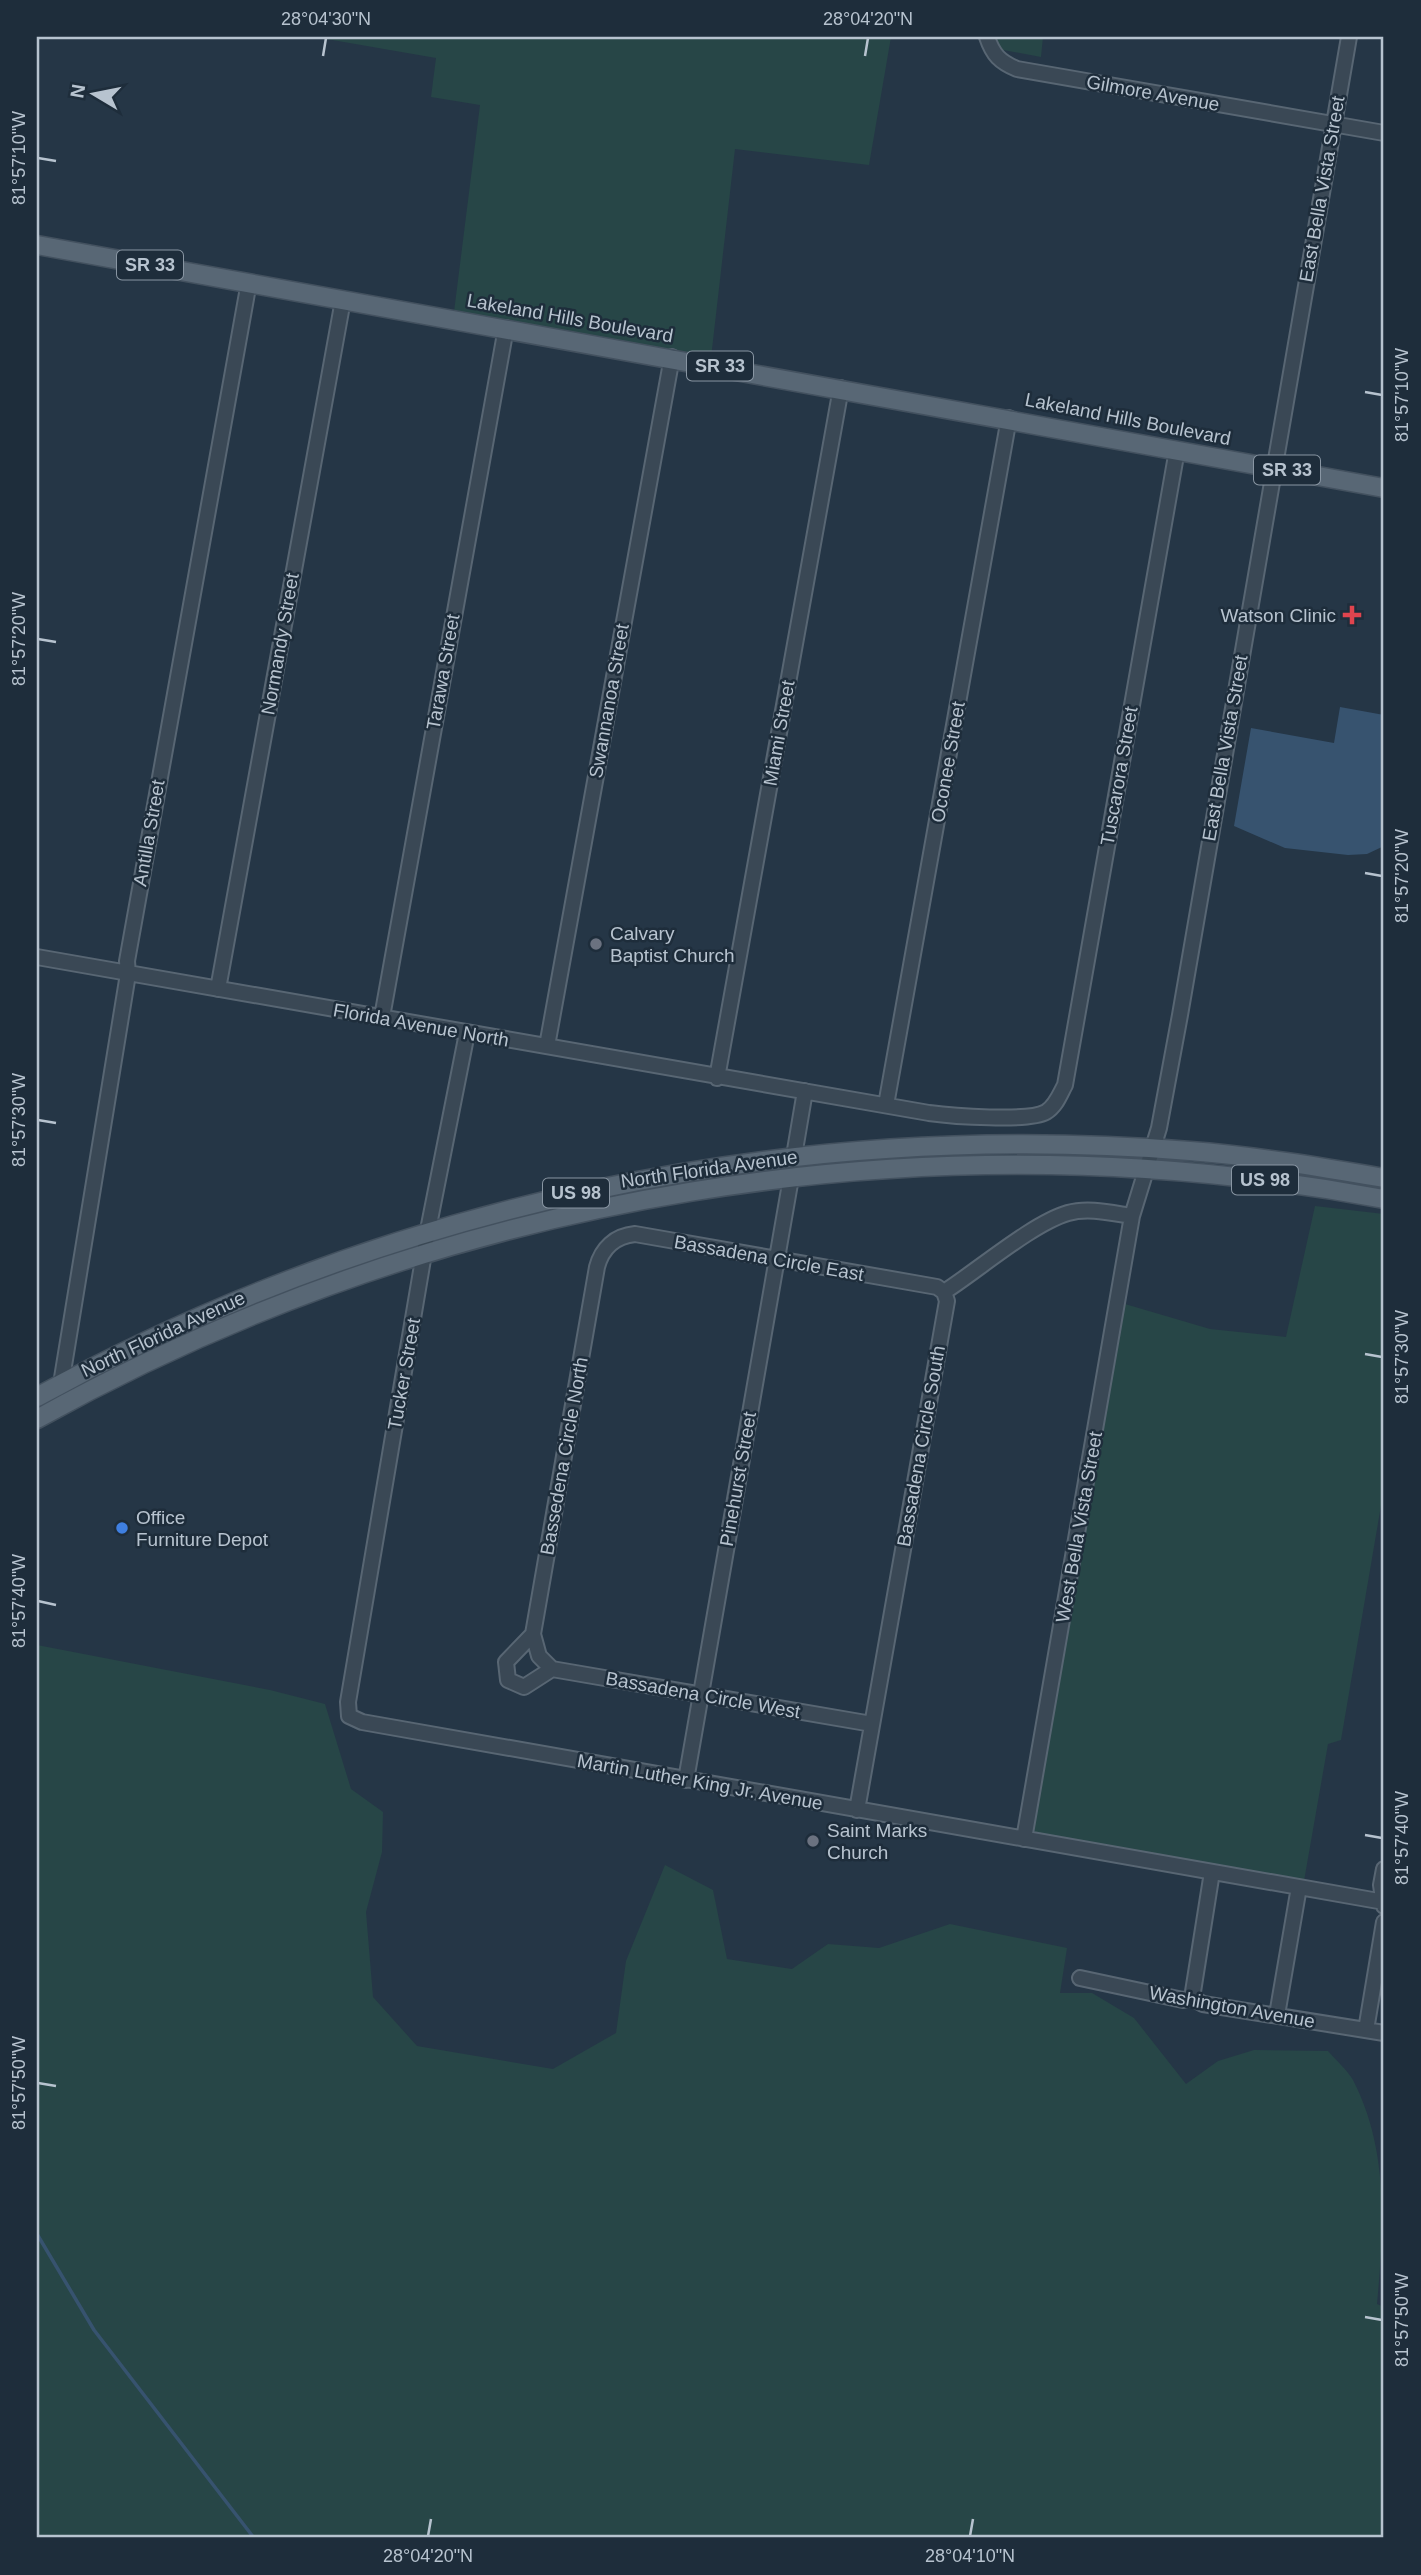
<svg xmlns="http://www.w3.org/2000/svg" width="1421" height="2575" viewBox="0 0 1421 2575" font-family="Arial,sans-serif">
<rect width="100%" height="100%" fill="#253646"/>
<path fill="#274647" d="M 315,37 L 891,37 L 869,165 L 735,149 L 711,358 L 454,312 L 480,105 L 431,97 L 436,58 Z
M 994,37 L 1043,37 L 1041,57 L 998,49 Z
M 1315,1206 L 1384,1214 L 1384,1488 L 1341,1740 L 1328,1744 L 1304,1881 L 1031,1834 L 1125,1304 L 1210,1329 L 1286,1337 Z
M 37,1645 L 270,1690 L 325,1704 L 351,1789 L 383,1812 L 382,1852 L 366,1912 L 373,1997 L 417,2046 L 553,2069 L 616,2033 L 626,1961 L 665,1865 L 713,1890 L 727,1959 L 792,1969 L 828,1944 L 879,1948 L 950,1924 L 1067,1948 L 1060,1993 L 1092,1993 L 1134,2018 L 1186,2084 L 1218,2061 L 1254,2050 L 1328,2051 C 1336,2060 1347,2070 1353,2080 C 1389,2150 1384,2228 1377,2304 L 1384,2307 L 1384,2538 L 37,2538 Z"/>
<path fill="#37536f" d="M 1340,707 L 1384,715 L 1384,846 L 1367,854 L 1348,855 L 1285,848 L 1234,826 L 1251,728 L 1334,743 Z"/>
<g fill="none" stroke-linecap="round" stroke-linejoin="round">
<path stroke="#37536f" stroke-width="3.5" d="M 37,2234 L 94,2330 L 254,2538"/>
<defs>
<path id="minor" d="M 987,37 C 993,55 1000,62 1017,69 L 1384,133
M 37,957 L 929,1113 C 951,1116 1029,1122 1046,1112 C 1056,1106 1060,1094 1065,1085 L 1177,450
M 218,989 L 343,300
M 382,1017 L 506,328
M 467,1033 L 428,1230 L 348,1702 L 349,1716 L 362,1722 L 1384,1902
M 547,1046 L 672,357
M 717,1078 L 841,388
M 886,1105 L 1009,418
M 794,1156 L 805,1091
M 944,1292 C 977,1271 1033,1223 1068,1213 C 1088,1207 1112,1213 1132,1216
M 61,1384 L 128,974 L 127,961 L 249,282
M 533,1634 L 506,1662 L 508,1680 L 524,1687 L 552,1669
M 872,1724 L 552,1669 L 539,1656 L 533,1634 L 597,1267 C 602,1248 615,1236 635,1234 L 937,1287 L 944,1292
M 686,1780 L 791,1178
M 857,1810 L 947,1301 L 944,1292
M 1024,1839 L 1132,1216 L 1159,1128 L 1180,1015 L 1349,37
M 1384,1869 L 1381,1885 L 1384,1906
M 1080,1978 L 1183,2000 L 1192,1998 L 1203,2004 L 1384,2033
M 1192,1998 L 1212,1872
M 1277,2015 L 1299,1887
M 1366,2030 L 1384,1922"/>
<path id="major" d="M 37,245 L 1384,488
M 37,1397 C 388,1204 790,1119 1190,1151 C 1255,1156 1320,1167 1384,1178
M 37,1419 C 446,1192 924,1113 1384,1199"/>
</defs>
<use href="#minor" stroke="#586673" stroke-width="18"/>
<use href="#major" stroke="#43515f" stroke-width="21"/>
<use href="#minor" stroke="#3a4855" stroke-width="14"/>
<use href="#major" stroke="#586775" stroke-width="18"/>
</g>
<path fill="none" stroke="#b7c3cf" stroke-width="2.5" d="M 323,56 L 326,38M 865,56 L 868,38M 38,158 L 56,161M 1365,392 L 1382,395M 38,639 L 56,642M 1365,873 L 1382,876M 38,1120 L 56,1123M 1365,1354 L 1382,1357M 38,1601 L 56,1605M 1365,1835 L 1382,1838M 38,2083 L 56,2086M 1365,2317 L 1382,2320M 428,2536 L 431,2519M 970,2536 L 973,2519"/>
<path fill="#e0444e" stroke="#1e2d3b" stroke-width="2.5" d="M1348.5 604.5h7v7h7v7h-7v7h-7v-7h-7v-7h7z"/>
<g fill="#6b7280" stroke="#1e2d3b" stroke-width="2.5">
<circle cx="596" cy="944" r="7"/>
<circle cx="813" cy="1841" r="7"/>
</g>
<circle fill="#3f7fe0" stroke="#1e2d3b" stroke-width="2.5" cx="122" cy="1528" r="7"/>
<g text-anchor="middle" dominant-baseline="central" stroke-width="5" stroke-linejoin="round" paint-order="stroke">
<g fill="#1e2d3b" stroke="#8996a3" stroke-width="2">
<rect x="117" y="250.5" width="66" height="29" rx="5"/>
<rect x="687" y="351.5" width="66" height="29" rx="5"/>
<rect x="1254" y="455.5" width="66" height="29" rx="5"/>
<rect x="1232" y="1165.5" width="66" height="29" rx="5"/>
<rect x="543" y="1178.5" width="66" height="29" rx="5"/>
</g>
<g font-size="18" font-weight="bold" fill="#b7c3cf">
<text x="150" y="265">SR 33</text>
<text x="720" y="366">SR 33</text>
<text x="1287" y="470">SR 33</text>
<text x="1265" y="1180">US 98</text>
<text x="576" y="1193">US 98</text>
</g>
<g font-size="19" fill="#b7c3cf" stroke="#1e2d3b">
<text transform="translate(1153 93) rotate(10)">Gilmore Avenue</text>
<text transform="translate(1322 189) rotate(-80)">East Bella Vista Street</text>
<text transform="translate(570 318) rotate(10)">Lakeland Hills Boulevard</text>
<text transform="translate(1128 419) rotate(11)">Lakeland Hills Boulevard</text>
<text transform="translate(280 644) rotate(-80)">Normandy Street</text>
<text transform="translate(443 672) rotate(-80)">Tarawa Street</text>
<text transform="translate(609 701) rotate(-80)">Swannanoa Street</text>
<text transform="translate(779 733) rotate(-80)">Miami Street</text>
<text transform="translate(1225 748) rotate(-80)">East Bella Vista Street</text>
<text transform="translate(948 762) rotate(-80)">Oconee Street</text>
<text transform="translate(1119 776) rotate(-80)">Tuscarora Street</text>
<text transform="translate(149 833) rotate(-80)">Antilla Street</text>
<text transform="translate(421 1025) rotate(10)">Florida Avenue North</text>
<text transform="translate(709 1169) rotate(-8)">North Florida Avenue</text>
<text transform="translate(769 1258) rotate(10)">Bassadena Circle East</text>
<text transform="translate(163 1334) rotate(-25)">North Florida Avenue</text>
<text transform="translate(404 1374) rotate(-80)">Tucker Street</text>
<text transform="translate(921 1446) rotate(-80)">Bassadena Circle South</text>
<text transform="translate(564 1456) rotate(-80)">Bassedena Circle North</text>
<text transform="translate(738 1479) rotate(-80)">Pinehurst Street</text>
<text transform="translate(1079 1527) rotate(-80)">West Bella Vista Street</text>
<text transform="translate(703 1695) rotate(10)">Bassadena Circle West</text>
<text transform="translate(700 1782) rotate(10)">Martin Luther King Jr. Avenue</text>
<text transform="translate(1232 2007) rotate(10)">Washington Avenue</text>
</g>
<g font-size="19" fill="#b7c3cf" stroke="#1e2d3b" text-anchor="start">
<text x="1336" y="615" text-anchor="end">Watson Clinic</text>
<text x="610" y="933">Calvary<tspan x="610" dy="22">Baptist Church</tspan></text>
<text x="136" y="1517">Office<tspan x="136" dy="22">Furniture Depot</tspan></text>
<text x="827" y="1830">Saint Marks<tspan x="827" dy="22">Church</tspan></text>
</g>
</g>
<rect width="1421" height="2575" fill="none" stroke="#1e2d3b" stroke-width="77"/>
<g transform="translate(94 94) rotate(280)" stroke="#1e2d3b" stroke-width="5" paint-order="stroke">
<path d="M0-5L12 26L0 18L-12 26Z" fill="#b7c3cf"/>
<text y="-10" font-size="19" font-weight="bold" text-anchor="middle" fill="#b7c3cf">N</text>
</g>
<rect x="38" y="38" width="1344" height="2498" fill="none" stroke="#b7c3cf" stroke-width="2.5"/>
<g font-size="18" text-anchor="middle" fill="#b7c3cf">
<text x="326" y="25">28°04'30"N</text>
<text x="868" y="25">28°04'20"N</text>
<text transform="translate(19 158) rotate(-90)" y="6">81°57'10"W</text>
<text transform="translate(1402 395) rotate(-90)" y="6">81°57'10"W</text>
<text transform="translate(19 639) rotate(-90)" y="6">81°57'20"W</text>
<text transform="translate(1402 876) rotate(-90)" y="6">81°57'20"W</text>
<text transform="translate(19 1120) rotate(-90)" y="6">81°57'30"W</text>
<text transform="translate(1402 1357) rotate(-90)" y="6">81°57'30"W</text>
<text transform="translate(19 1601) rotate(-90)" y="6">81°57'40"W</text>
<text transform="translate(1402 1838) rotate(-90)" y="6">81°57'40"W</text>
<text transform="translate(19 2083) rotate(-90)" y="6">81°57'50"W</text>
<text transform="translate(1402 2320) rotate(-90)" y="6">81°57'50"W</text>
<text x="428" y="2562">28°04'20"N</text>
<text x="970" y="2562">28°04'10"N</text>
</g>
</svg>
